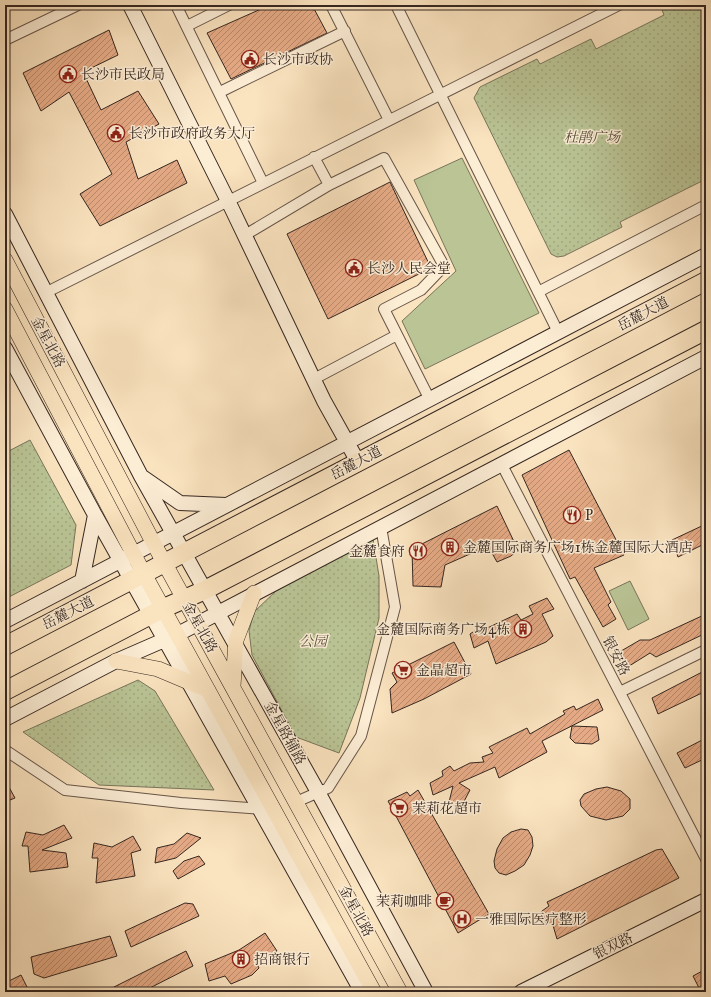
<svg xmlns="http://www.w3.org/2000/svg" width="711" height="997" viewBox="0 0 711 997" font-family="'IM FELL Great Primer','Noto Serif SC',serif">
<defs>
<pattern id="park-dots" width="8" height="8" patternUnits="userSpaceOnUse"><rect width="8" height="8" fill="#bac495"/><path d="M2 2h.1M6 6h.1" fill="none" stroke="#a0a880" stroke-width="1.8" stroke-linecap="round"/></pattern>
<pattern id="building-hatch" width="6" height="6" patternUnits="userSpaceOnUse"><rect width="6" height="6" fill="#e6ab86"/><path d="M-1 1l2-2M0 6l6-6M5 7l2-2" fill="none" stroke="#bb8b6d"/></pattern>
</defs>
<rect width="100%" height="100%" fill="#fae3bf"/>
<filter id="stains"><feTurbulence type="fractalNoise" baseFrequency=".005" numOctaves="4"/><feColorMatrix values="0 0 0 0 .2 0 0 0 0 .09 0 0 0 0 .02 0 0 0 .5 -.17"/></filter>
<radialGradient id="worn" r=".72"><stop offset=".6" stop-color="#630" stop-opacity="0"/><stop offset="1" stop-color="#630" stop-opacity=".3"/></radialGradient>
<path fill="#bac495" stroke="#78755a" d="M 462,158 L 539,313 L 425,369 L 402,321 L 456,271 L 414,180 Z
M 630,581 L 649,619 L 628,630 L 609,591 Z"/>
<path fill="url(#park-dots)" stroke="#78755a" d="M 660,5 L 706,5 L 706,179 L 620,222 L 622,227 L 564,256 L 557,257 L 551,254 L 474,98 L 480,87 L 537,59 L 540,64 L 591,39 L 596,49 L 664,15 Z
M 30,440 L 76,525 L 71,565 L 5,599 L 5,453 Z
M 373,539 L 379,576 L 379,618 L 360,698 L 339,753 L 296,737 L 252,655 L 249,631 L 254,612 L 278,589 Z
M 138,680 L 155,691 L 214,790 L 99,785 L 23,732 Z"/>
<path fill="url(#building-hatch)" stroke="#352620" d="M 270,5 L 312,5 L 327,33 L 231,79 L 207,33 Z
M 109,30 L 118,55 L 83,72 L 101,110 L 138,91 L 159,124 L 126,142 L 138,179 L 177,160 L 187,183 L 100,226 L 80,194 L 112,174 L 69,92 L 41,111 L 23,73 Z
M 390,182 L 431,268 L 328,319 L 287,234 Z
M 569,450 L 624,555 L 594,568 L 611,602 L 608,605 L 616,619 L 603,627 L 575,577 L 570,579 L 522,475 Z
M 497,506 L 518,550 L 511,556 L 497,562 L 488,546 L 445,565 L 441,587 L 413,586 L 412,549 Z
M 706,524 L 706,543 L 678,557 L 672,540 Z
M 547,598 L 554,609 L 542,614 L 553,636 L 546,642 L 496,664 L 488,641 L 474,648 L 470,634 L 482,626 L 483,630 L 517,614 L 521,620 L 533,614 L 529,606 Z
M 706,614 L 706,633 L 656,657 L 650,653 L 626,668 L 616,654 L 640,640 L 650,640 Z
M 454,642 L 471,674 L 424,699 L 392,713 L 390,689 L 397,682 L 392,673 Z
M 706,670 L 706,691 L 658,714 L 652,698 Z
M 598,699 L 603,710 L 542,741 L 547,752 L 499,778 L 495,767 L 459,783 L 470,790 L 460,809 L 449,802 L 453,786 L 433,795 L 430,783 L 443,776 L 442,771 L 450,766 L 454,771 L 470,763 L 484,762 L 482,757 L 493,753 L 489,747 L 527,728 L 530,734 L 565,714 L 563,711 L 574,706 L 576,710 Z
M 572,726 L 597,727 L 599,740 L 592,744 L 575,743 L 570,738 Z
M 706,738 L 706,758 L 685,768 L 677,753 Z
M 5,780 L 15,798 L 5,802 Z
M 607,787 L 621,791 L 630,799 L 630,809 L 623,816 L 606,820 L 590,816 L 581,806 L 580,800 L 584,794 L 596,789 Z
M 418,790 L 489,914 L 458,933 L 388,801 L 407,792 L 410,796 Z
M 64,825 L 72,838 L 42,850 L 66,853 L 68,867 L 30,872 L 28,846 L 22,846 L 26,832 L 43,835 Z
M 521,829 L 528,830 L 532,837 L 533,846 L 530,855 L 524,865 L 515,871 L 506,875 L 499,873 L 495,868 L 494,861 L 497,849 L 503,838 L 511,832 Z
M 187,833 L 201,838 L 176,858 L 155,863 L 157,848 L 174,844 Z
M 133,836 L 141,850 L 131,853 L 135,876 L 96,883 L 98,858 L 92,858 L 94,843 L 112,847 Z
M 662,849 L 679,878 L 557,939 L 552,922 L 546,924 L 542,911 L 549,906 L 547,902 L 656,850 Z
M 199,856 L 205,864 L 178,879 L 173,871 L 184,861 Z
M 185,903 L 193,904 L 199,916 L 131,947 L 125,931 Z
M 265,933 L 277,951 L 256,962 L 259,968 L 252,975 L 231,984 L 225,976 L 209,981 L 205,964 L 239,950 Z
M 110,936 L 117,956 L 44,978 L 34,974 L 31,957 Z
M 186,951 L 193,966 L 142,992 L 104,992 Z
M 706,969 L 706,992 L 701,992 L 693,976 Z
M 21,975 L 28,989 L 23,992 L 5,992 L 5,983 Z"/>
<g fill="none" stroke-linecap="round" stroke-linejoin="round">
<defs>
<path id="street" d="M 176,5 L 263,183
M 331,5 L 389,120
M 396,5 L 558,332
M 187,26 L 229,5
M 5,40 L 78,5
M 220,92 L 345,31
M 314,157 L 329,185
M 245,235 L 329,185 L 384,158 L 444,266 L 421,290 L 384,309 L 429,398
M 538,292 L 706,205
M 45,293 L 619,5
M 314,379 L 397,335
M 502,465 L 706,859
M 620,692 L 706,650
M 5,750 L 65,790 L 181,803 L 264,809
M 296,802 L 328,788 L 361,736 L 395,607 L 381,527"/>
<path id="secondary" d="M 130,5 L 232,209 L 324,401 L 358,462
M 5,214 L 141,476 L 180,503 L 226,505
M 5,348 L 95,515 L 82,581
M 141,476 L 318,792 L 426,992
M 95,515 L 362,992
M 5,621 L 706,255
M 5,719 L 116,661 L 178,634 L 706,357
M 521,992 L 706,900"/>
<path id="primary" d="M 5,260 L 154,544 L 400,992
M 5,309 L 144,574 L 374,992
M 116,661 L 158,669 L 208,690
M 233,686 L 236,640 L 254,593"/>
<path id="highway" d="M 5,646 L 706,281
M 5,691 L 164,608 L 205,590 L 706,330"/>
</defs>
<use href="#street" stroke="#665548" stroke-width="12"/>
<use href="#secondary" stroke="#352620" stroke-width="16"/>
<use href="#primary" stroke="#352620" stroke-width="16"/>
<use href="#highway" stroke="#352620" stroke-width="20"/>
<use href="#street" stroke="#fcedd5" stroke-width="10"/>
<use href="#secondary" stroke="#fcedd5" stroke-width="14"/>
<use href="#primary" stroke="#fae3bf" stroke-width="15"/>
<use href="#highway" stroke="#fae3bf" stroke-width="18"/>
</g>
<defs>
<symbol id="civic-ring" viewBox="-11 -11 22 22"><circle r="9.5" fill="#fcedd5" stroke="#8f2418" stroke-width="1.5"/><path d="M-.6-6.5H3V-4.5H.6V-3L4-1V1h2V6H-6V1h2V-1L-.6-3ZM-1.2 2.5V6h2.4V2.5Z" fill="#8f2418"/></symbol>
<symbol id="restaurant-ring" viewBox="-11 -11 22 22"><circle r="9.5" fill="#fcedd5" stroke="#8f2418" stroke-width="1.5"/><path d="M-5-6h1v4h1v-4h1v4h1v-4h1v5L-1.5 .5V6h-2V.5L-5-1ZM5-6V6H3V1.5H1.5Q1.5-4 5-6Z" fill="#8f2418"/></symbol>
<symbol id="building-ring" viewBox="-11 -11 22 22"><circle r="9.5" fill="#fcedd5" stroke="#8f2418" stroke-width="1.5"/><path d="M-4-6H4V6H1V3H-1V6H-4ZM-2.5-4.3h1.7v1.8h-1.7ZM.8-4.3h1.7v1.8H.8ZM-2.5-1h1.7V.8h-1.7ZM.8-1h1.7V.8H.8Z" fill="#8f2418"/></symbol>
<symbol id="supermarket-ring" viewBox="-11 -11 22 22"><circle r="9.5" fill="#fcedd5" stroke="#8f2418" stroke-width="1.5"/><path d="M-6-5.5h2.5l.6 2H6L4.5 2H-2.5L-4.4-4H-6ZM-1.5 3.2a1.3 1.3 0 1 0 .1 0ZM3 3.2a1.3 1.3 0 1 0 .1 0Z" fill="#8f2418"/></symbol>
<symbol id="cafe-ring" viewBox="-11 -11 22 22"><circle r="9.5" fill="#fcedd5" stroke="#8f2418" stroke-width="1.5"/><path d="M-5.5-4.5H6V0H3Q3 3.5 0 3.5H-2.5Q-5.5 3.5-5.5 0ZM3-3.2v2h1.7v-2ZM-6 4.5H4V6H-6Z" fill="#8f2418"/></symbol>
<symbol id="hospital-ring" viewBox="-11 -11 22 22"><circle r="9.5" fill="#fcedd5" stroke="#8f2418" stroke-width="1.5"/><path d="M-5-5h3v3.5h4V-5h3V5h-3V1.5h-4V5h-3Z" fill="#8f2418"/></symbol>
</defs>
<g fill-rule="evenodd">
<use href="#civic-ring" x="240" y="49" width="20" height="20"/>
<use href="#civic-ring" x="58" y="64" width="20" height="20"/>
<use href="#civic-ring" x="106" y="123" width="20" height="20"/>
<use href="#civic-ring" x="344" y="258" width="20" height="20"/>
<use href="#restaurant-ring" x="562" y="505" width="20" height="20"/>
<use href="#building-ring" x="440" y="537" width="20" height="20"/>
<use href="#restaurant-ring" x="408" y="541" width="20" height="20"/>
<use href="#building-ring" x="513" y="619" width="20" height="20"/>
<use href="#supermarket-ring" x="393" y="660" width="20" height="20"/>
<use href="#supermarket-ring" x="389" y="798" width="20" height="20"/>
<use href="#cafe-ring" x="435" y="891" width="20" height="20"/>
<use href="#hospital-ring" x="452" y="909" width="20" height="20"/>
<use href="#building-ring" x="231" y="949" width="20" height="20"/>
</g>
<g text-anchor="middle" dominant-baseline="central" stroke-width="3" stroke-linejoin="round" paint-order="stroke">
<g font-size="14" fill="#352620" stroke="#fcedd5" text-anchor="start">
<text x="263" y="59">长沙市政协</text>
<text x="81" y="74">长沙市民政局</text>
<text x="129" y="133">长沙市政府政务大厅</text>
<text x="367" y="268">长沙人民会堂</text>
<text x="585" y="515">P</text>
<text x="463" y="547">金麓国际商务广场1栋金麓国际大酒店</text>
<text x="405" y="551" text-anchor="end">金麓食府</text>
<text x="510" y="629" text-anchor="end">金麓国际商务广场4栋</text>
<text x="416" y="670">金晶超市</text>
<text x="412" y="808">茉莉花超市</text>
<text x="432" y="901" text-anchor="end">茉莉咖啡</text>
<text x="475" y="919">一雅国际医疗整形</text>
<text x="254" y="959">招商银行</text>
</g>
<g font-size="14" font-style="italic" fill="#564e3d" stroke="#fcedd5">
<text x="592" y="137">杜鹃广场</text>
<text x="313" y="641">公园</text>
</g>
<g font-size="14" fill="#352620" stroke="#fcedd5">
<text transform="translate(643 314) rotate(-28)">岳麓大道</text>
<text transform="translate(48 342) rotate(62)">金星北路</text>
<text transform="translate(356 463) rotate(-28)">岳麓大道</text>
<text transform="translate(68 613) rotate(-27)">岳麓大道</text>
<text transform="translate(200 627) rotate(61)">金星北路</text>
<text transform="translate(616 656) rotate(63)">银安路</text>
<text transform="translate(285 733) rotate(61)">金星路辅路</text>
<text transform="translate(356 911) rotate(61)">金星北路</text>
<text transform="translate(613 946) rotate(-26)">银双路</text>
</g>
</g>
<rect width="711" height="997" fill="none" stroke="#fae3bf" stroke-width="20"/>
<rect x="6" y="6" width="699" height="985" fill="none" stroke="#352620" stroke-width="2"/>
<rect x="10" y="10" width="691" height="977" fill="none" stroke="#352620"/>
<rect width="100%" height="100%" filter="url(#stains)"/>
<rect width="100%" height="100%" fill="url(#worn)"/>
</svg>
